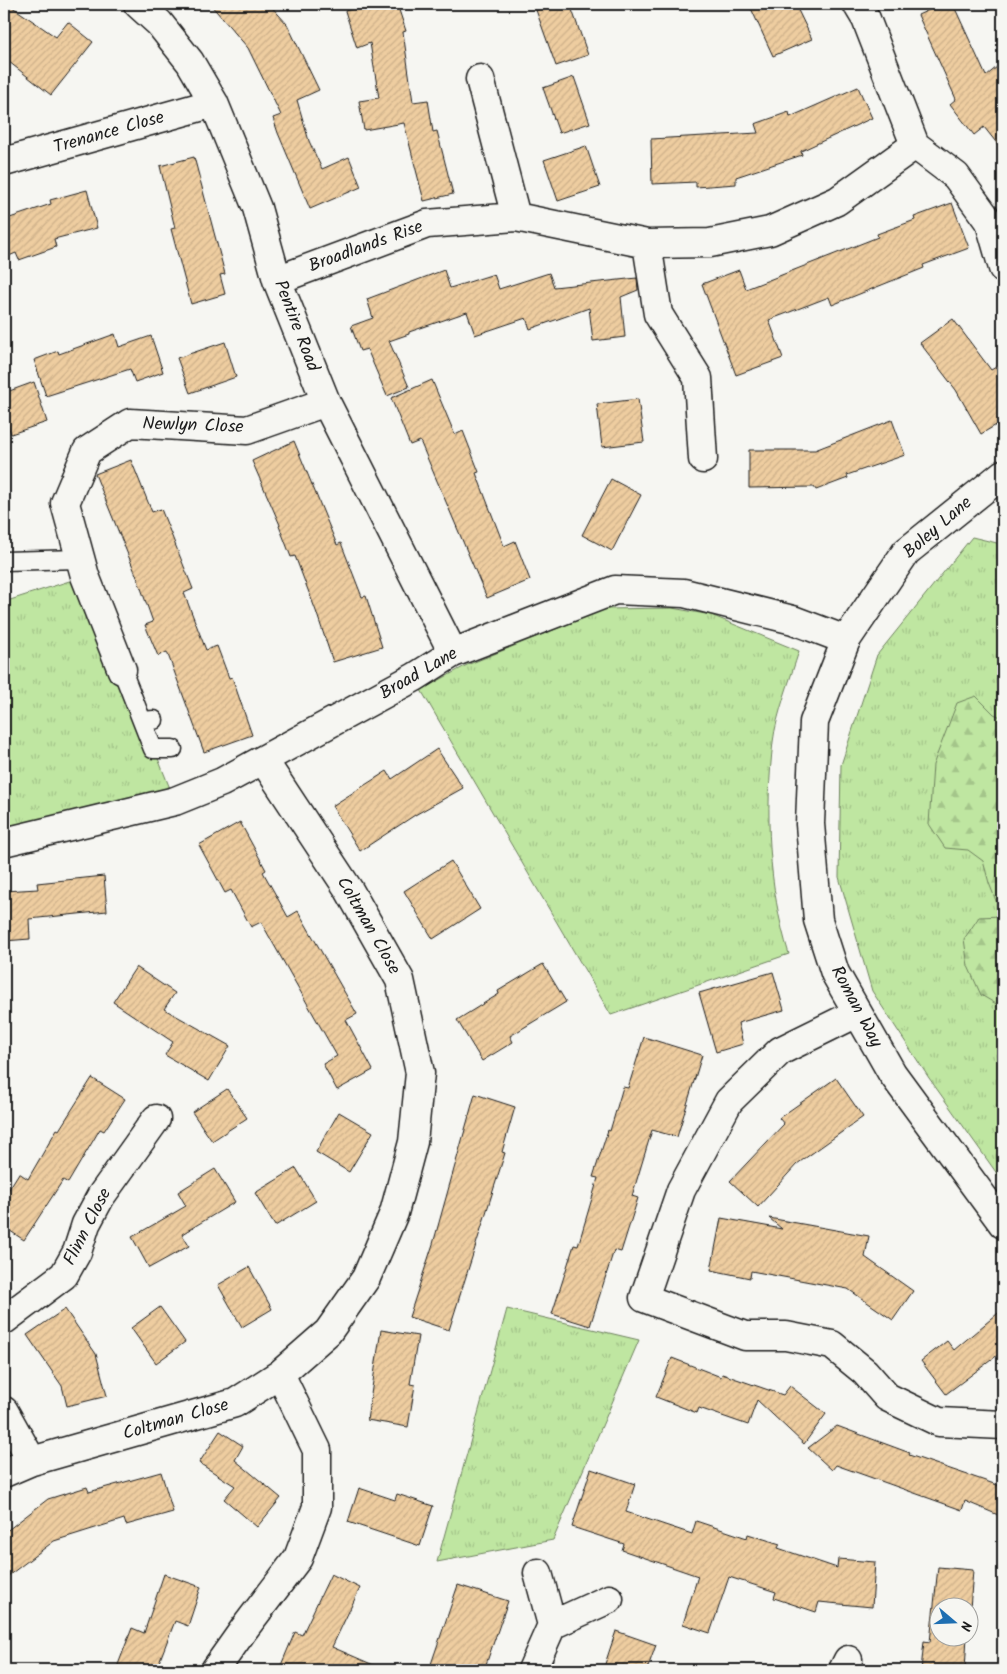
<svg xmlns="http://www.w3.org/2000/svg" width="1007" height="1674" viewBox="0 0 1007 1674" font-family="Kalam,sans-serif">
<defs>
<pattern id="grass-tufts" width="24" height="20" patternUnits="userSpaceOnUse" patternTransform="scale(1.25)"><rect width="24" height="20" fill="#bfe6a1"/><path d="M3 7l-1-3M5 7V3M7 7l1-3M15 17l-1-3M17 17v-4M19 17l1-3" fill="none" stroke="#a4c58a"/></pattern>
<pattern id="forest-firs" width="22" height="20" patternUnits="userSpaceOnUse" patternTransform="scale(1.25)"><rect width="22" height="20" fill="#bfe6a1"/><path d="M5 1l3.5 6h-7zM16 11l3.5 6h-7z" fill="#a4c58a"/></pattern>
<pattern id="building-hatch" width="6" height="6" patternUnits="userSpaceOnUse" patternTransform="scale(1.25)"><rect width="6" height="6" fill="#eecda0"/><path d="M-1 1l2-2M0 6l6-6M5 7l2-2" fill="none" stroke="#ccaf89"/></pattern>
</defs>
<rect width="100%" height="100%" fill="#f6f6f2"/>
<filter id="ink" filterUnits="userSpaceOnUse"><feTurbulence type="fractalNoise" baseFrequency=".02" numOctaves="2"/><feDisplacementMap in="SourceGraphic" scale="10" xChannelSelector="R" yChannelSelector="G"/><feConvolveMatrix kernelMatrix="1 2 1 2 8 2 1 2 1" color-interpolation-filters="sRGB"/></filter>
<g filter="url(#ink)">
<path fill="url(#grass-tufts)" stroke="#6e815e" d="M 972,537 L 997,543 L 1003,549 L 1003,1182 L 929,1078 L 872,991 L 839,877 L 841,765 L 877,655 Z
M 85,576 L 175,801 L 4,842 L 4,602 Z
M 672,608 L 711,615 L 799,651 C 791,677 776,716 773,742 C 765,811 768,888 789,954 L 611,1015 L 421,690 L 467,665 L 605,609 Z
M 507,1309 L 639,1340 L 553,1540 L 437,1562 Z"/>
<path fill="url(#forest-firs)" stroke="#6e815e" d="M 976,696 L 994,714 L 1003,718 L 1003,1008 L 981,995 L 968,966 L 964,939 L 979,917 L 1002,916 L 989,883 L 983,861 L 968,850 L 945,848 L 929,824 L 933,765 L 957,703 Z"/>
<path fill="url(#building-hatch)" stroke="#1c1c1c" d="M 4,4 L 8,4 L 56,37 L 68,22 L 93,42 L 51,95 L 4,58 Z
M 210,4 L 269,4 L 287,24 L 319,90 L 297,100 L 309,141 L 322,169 L 349,157 L 361,187 L 310,209 L 278,133 L 273,118 L 281,115 L 248,48 Z
M 366,4 L 397,4 L 406,31 L 403,32 L 413,102 L 428,100 L 433,132 L 437,131 L 453,194 L 424,201 L 404,123 L 364,130 L 359,101 L 379,98 L 370,43 L 357,48 L 345,11 Z
M 554,4 L 570,4 L 588,55 L 556,66 L 536,10 Z
M 749,4 L 795,4 L 812,39 L 773,56 Z
M 942,4 L 953,4 L 986,76 L 1003,62 L 1003,151 L 984,127 L 974,135 L 950,104 L 956,99 L 918,15 Z
M 574,77 L 590,123 L 559,133 L 543,88 Z
M 858,87 L 872,118 L 801,151 L 802,155 L 736,177 L 736,184 L 696,187 L 696,182 L 652,184 L 651,139 L 758,133 L 755,124 L 789,112 L 790,117 Z
M 586,146 L 600,187 L 558,201 L 544,160 Z
M 194,157 L 225,274 L 220,275 L 225,294 L 191,304 L 171,229 L 175,228 L 160,166 Z
M 87,190 L 97,228 L 54,239 L 56,247 L 19,260 L 16,253 L 4,258 L 4,220 L 51,204 L 50,200 Z
M 952,203 L 969,248 L 923,265 L 924,268 L 832,305 L 829,297 L 769,320 L 783,358 L 736,375 L 702,284 L 739,270 L 746,289 L 878,237 L 877,234 L 915,220 L 914,217 Z
M 444,270 L 450,288 L 494,274 L 499,289 L 549,273 L 554,287 L 637,278 L 638,290 L 621,297 L 625,337 L 593,341 L 589,308 L 530,329 L 526,318 L 475,335 L 467,312 L 409,332 L 409,334 L 389,341 L 409,387 L 387,396 L 367,349 L 360,351 L 351,326 L 373,318 L 367,299 Z
M 953,319 L 991,370 L 1003,363 L 1003,421 L 981,434 L 956,390 L 920,343 Z
M 115,334 L 119,347 L 151,336 L 163,372 L 135,382 L 130,369 L 46,396 L 34,360 L 58,351 L 59,354 Z
M 225,342 L 236,377 L 190,393 L 177,358 Z
M 432,380 L 455,435 L 463,431 L 479,472 L 476,473 L 504,546 L 515,541 L 530,580 L 487,598 L 420,441 L 410,445 L 391,398 Z
M 34,382 L 47,422 L 11,434 L 4,414 L 4,393 Z
M 638,399 L 644,442 L 602,447 L 597,404 Z
M 892,420 L 905,455 L 847,475 L 848,478 L 816,490 L 814,487 L 749,488 L 749,450 L 815,450 Z
M 294,441 L 337,545 L 341,543 L 362,597 L 366,596 L 382,647 L 333,662 L 316,611 L 295,556 L 291,557 L 279,526 L 280,525 L 252,461 Z
M 131,460 L 152,512 L 161,509 L 193,589 L 184,593 L 206,650 L 217,646 L 229,678 L 232,677 L 252,735 L 204,752 L 167,652 L 158,656 L 145,625 L 153,622 L 137,577 L 95,474 Z
M 611,479 L 641,495 L 612,551 L 582,535 Z
M 437,749 L 463,788 L 415,815 L 360,851 L 332,806 L 387,771 L 392,779 Z
M 240,822 L 266,870 L 263,872 L 288,917 L 298,911 L 357,1014 L 346,1020 L 373,1070 L 337,1090 L 323,1064 L 337,1056 L 261,922 L 251,927 L 231,890 L 225,893 L 199,845 Z
M 451,861 L 480,909 L 433,939 L 404,891 Z
M 104,876 L 107,911 L 29,919 L 30,939 L 4,941 L 4,891 L 38,889 L 37,883 Z
M 543,964 L 566,1002 L 510,1036 L 513,1042 L 482,1061 L 457,1020 L 499,994 L 498,991 Z
M 136,967 L 175,993 L 164,1009 L 230,1046 L 209,1081 L 165,1055 L 173,1042 L 113,1002 Z
M 773,972 L 784,1010 L 738,1023 L 743,1044 L 716,1052 L 699,993 Z
M 644,1037 L 702,1055 L 677,1137 L 652,1130 L 632,1196 L 638,1198 L 621,1252 L 614,1250 L 590,1326 L 552,1314 L 574,1245 L 578,1246 L 598,1178 L 593,1177 L 608,1130 L 610,1131 L 623,1087 L 628,1088 Z
M 92,1078 L 125,1099 L 104,1131 L 100,1129 L 68,1183 L 63,1180 L 24,1240 L 4,1227 L 4,1197 L 19,1173 L 28,1179 L 57,1129 L 59,1130 Z
M 836,1078 L 863,1117 L 797,1164 L 758,1207 L 730,1181 L 784,1124 L 779,1118 Z
M 227,1089 L 247,1118 L 212,1141 L 192,1112 Z
M 475,1094 L 515,1107 L 502,1152 L 505,1153 L 449,1330 L 409,1317 L 433,1244 Z
M 339,1112 L 373,1132 L 349,1172 L 316,1152 Z
M 296,1168 L 316,1201 L 275,1226 L 255,1193 Z
M 215,1169 L 235,1202 L 182,1234 L 189,1246 L 149,1268 L 132,1237 L 186,1206 L 178,1192 Z
M 721,1218 L 782,1229 L 769,1218 L 869,1236 L 865,1257 L 913,1291 L 893,1320 L 848,1289 L 751,1271 L 750,1278 L 711,1270 Z
M 249,1267 L 272,1309 L 242,1327 L 218,1285 Z
M 160,1307 L 185,1342 L 156,1363 L 131,1328 Z
M 65,1309 L 96,1354 L 107,1396 L 67,1406 L 62,1386 L 27,1335 Z
M 1003,1309 L 1003,1351 L 946,1394 L 921,1361 L 947,1341 L 954,1350 Z
M 381,1330 L 418,1336 L 410,1384 L 415,1385 L 408,1427 L 367,1420 Z
M 672,1358 L 721,1377 L 722,1374 L 783,1395 L 790,1386 L 826,1414 L 804,1444 L 757,1400 L 748,1425 L 699,1408 L 697,1413 L 656,1397 Z
M 837,1426 L 910,1453 L 909,1455 L 1003,1487 L 1003,1517 L 965,1501 L 962,1510 L 836,1465 L 832,1470 L 808,1448 Z
M 220,1431 L 243,1446 L 235,1460 L 281,1498 L 257,1527 L 224,1499 L 235,1486 L 199,1463 Z
M 591,1469 L 635,1484 L 626,1512 L 692,1534 L 696,1521 L 747,1538 L 748,1534 L 780,1544 L 778,1548 L 837,1568 L 838,1559 L 875,1562 L 872,1607 L 819,1602 L 816,1612 L 774,1598 L 776,1592 L 729,1577 L 710,1633 L 683,1624 L 698,1576 L 622,1550 L 624,1544 L 572,1527 Z
M 161,1472 L 173,1512 L 126,1525 L 124,1519 L 54,1541 L 4,1579 L 4,1533 L 48,1499 L 87,1487 L 89,1492 Z
M 359,1488 L 395,1500 L 397,1494 L 433,1506 L 420,1546 L 348,1522 Z
M 938,1567 L 973,1570 L 970,1609 L 974,1609 L 972,1634 L 970,1634 L 970,1606 L 940,1606 L 940,1636 L 967,1636 L 965,1670 L 921,1670 L 924,1641 L 930,1642 Z
M 164,1574 L 201,1587 L 188,1626 L 175,1621 L 156,1670 L 116,1670 L 132,1628 L 144,1633 Z
M 331,1574 L 360,1588 L 332,1647 L 385,1670 L 279,1670 L 295,1632 L 302,1635 Z
M 458,1585 L 508,1601 L 498,1630 L 484,1670 L 429,1670 Z
M 616,1631 L 656,1645 L 647,1670 L 603,1670 Z"/>
<g fill="none" stroke-linecap="round" stroke-linejoin="round">
<defs>
<path id="lane" d="M 4,561 L 80,559
M 122,670 L 142,721 L 154,720
M 142,721 L 153,749 L 173,749"/>
<path id="street" d="M 138,4 L 159,23 L 190,62 L 214,103 L 257,208 L 277,280 L 326,402 L 453,653
M 857,4 L 866,19 L 915,145 L 956,176 L 990,223 L 1003,268
M 480,79 L 516,217
M 4,162 L 214,103
M 647,244 L 658,314 L 698,378 L 703,459
M 277,280 L 427,224 L 516,217 L 647,244 L 710,243 L 770,231 L 837,201 L 915,145
M 122,670 L 85,576 L 65,503 L 87,451 L 130,423 L 247,430 L 326,402
M 4,842 L 175,801 L 222,782 L 415,677 L 453,653 L 615,590 L 684,593 L 793,620 L 846,640
M 857,1013 L 780,1051 L 729,1101 L 681,1190 L 644,1298 L 745,1336 L 786,1336 L 832,1345 L 865,1372 L 887,1397 L 939,1422 L 1003,1425
M 4,1320 L 64,1275 L 77,1252 L 86,1224 L 101,1196 L 156,1119
M 4,1411 L 32,1461
M 4,1473 L 32,1461 L 235,1403 L 280,1374 L 328,1332 L 366,1278 L 394,1213 L 413,1142 L 420,1073 L 400,980 L 349,890 L 264,761
M 538,1573 L 552,1625 L 609,1599
M 215,1670 L 244,1629 L 298,1558 L 317,1507 L 317,1450 L 280,1374
M 532,1670 L 552,1625
M 843,1670 L 848,1660"/>
<path id="secondary" d="M 1003,474 L 906,552 L 846,640 L 814,722 L 810,824 L 818,920 L 835,973 L 892,1073 L 1003,1224"/>
</defs>
<use href="#lane" stroke="#1c1c1c" stroke-width="21"/>
<use href="#street" stroke="#1c1c1c" stroke-width="31"/>
<use href="#secondary" stroke="#1c1c1c" stroke-width="31"/>
<use href="#lane" stroke="#f6f6f2" stroke-width="18"/>
<use href="#street" stroke="#f6f6f2" stroke-width="28"/>
<use href="#secondary" stroke="#f6f6f2" stroke-width="28"/>
</g>
</g>
<g text-anchor="middle" dominant-baseline="central" stroke-width="4" stroke-linejoin="round" paint-order="stroke">
<g font-size="18" fill="#1c1c1c" stroke="#f6f6f2">
<text transform="translate(109 133) rotate(-16)">Trenance Close</text>
<text transform="translate(366 247) rotate(-20)">Broadlands Rise</text>
<text transform="translate(296 326) rotate(69)">Pentire Road</text>
<text transform="translate(193 426) rotate(2)">Newlyn Close</text>
<text transform="translate(938 528) rotate(-41)">Boley Lane</text>
<text transform="translate(419 674) rotate(-30)">Broad Lane</text>
<text transform="translate(368 926) rotate(60)">Coltman Close</text>
<text transform="translate(856 1007) rotate(62)">Roman Way</text>
<text transform="translate(88 1227) rotate(-63)">Flinn Close</text>
<text transform="translate(176 1420) rotate(-16)">Coltman Close</text>
</g>
</g>
<rect width="1007" height="1674" fill="none" stroke="#f6f6f2" stroke-width="20"/>
<rect x="10" y="10" width="987" height="1654" fill="none" stroke="#1c1c1c" stroke-width="2" filter="url(#ink)"/>
<g transform="translate(954 1622) rotate(109)"><circle r="24" fill="#f6f6f2" stroke="#9f9f9c"/>
<path d="M0-4L9 19L0 12L-9 19Z" fill="#1f6fb2"/>
<text y="-8" font-size="14" font-weight="bold" text-anchor="middle" fill="#1c1c1c">N</text>
</g>
</svg>
